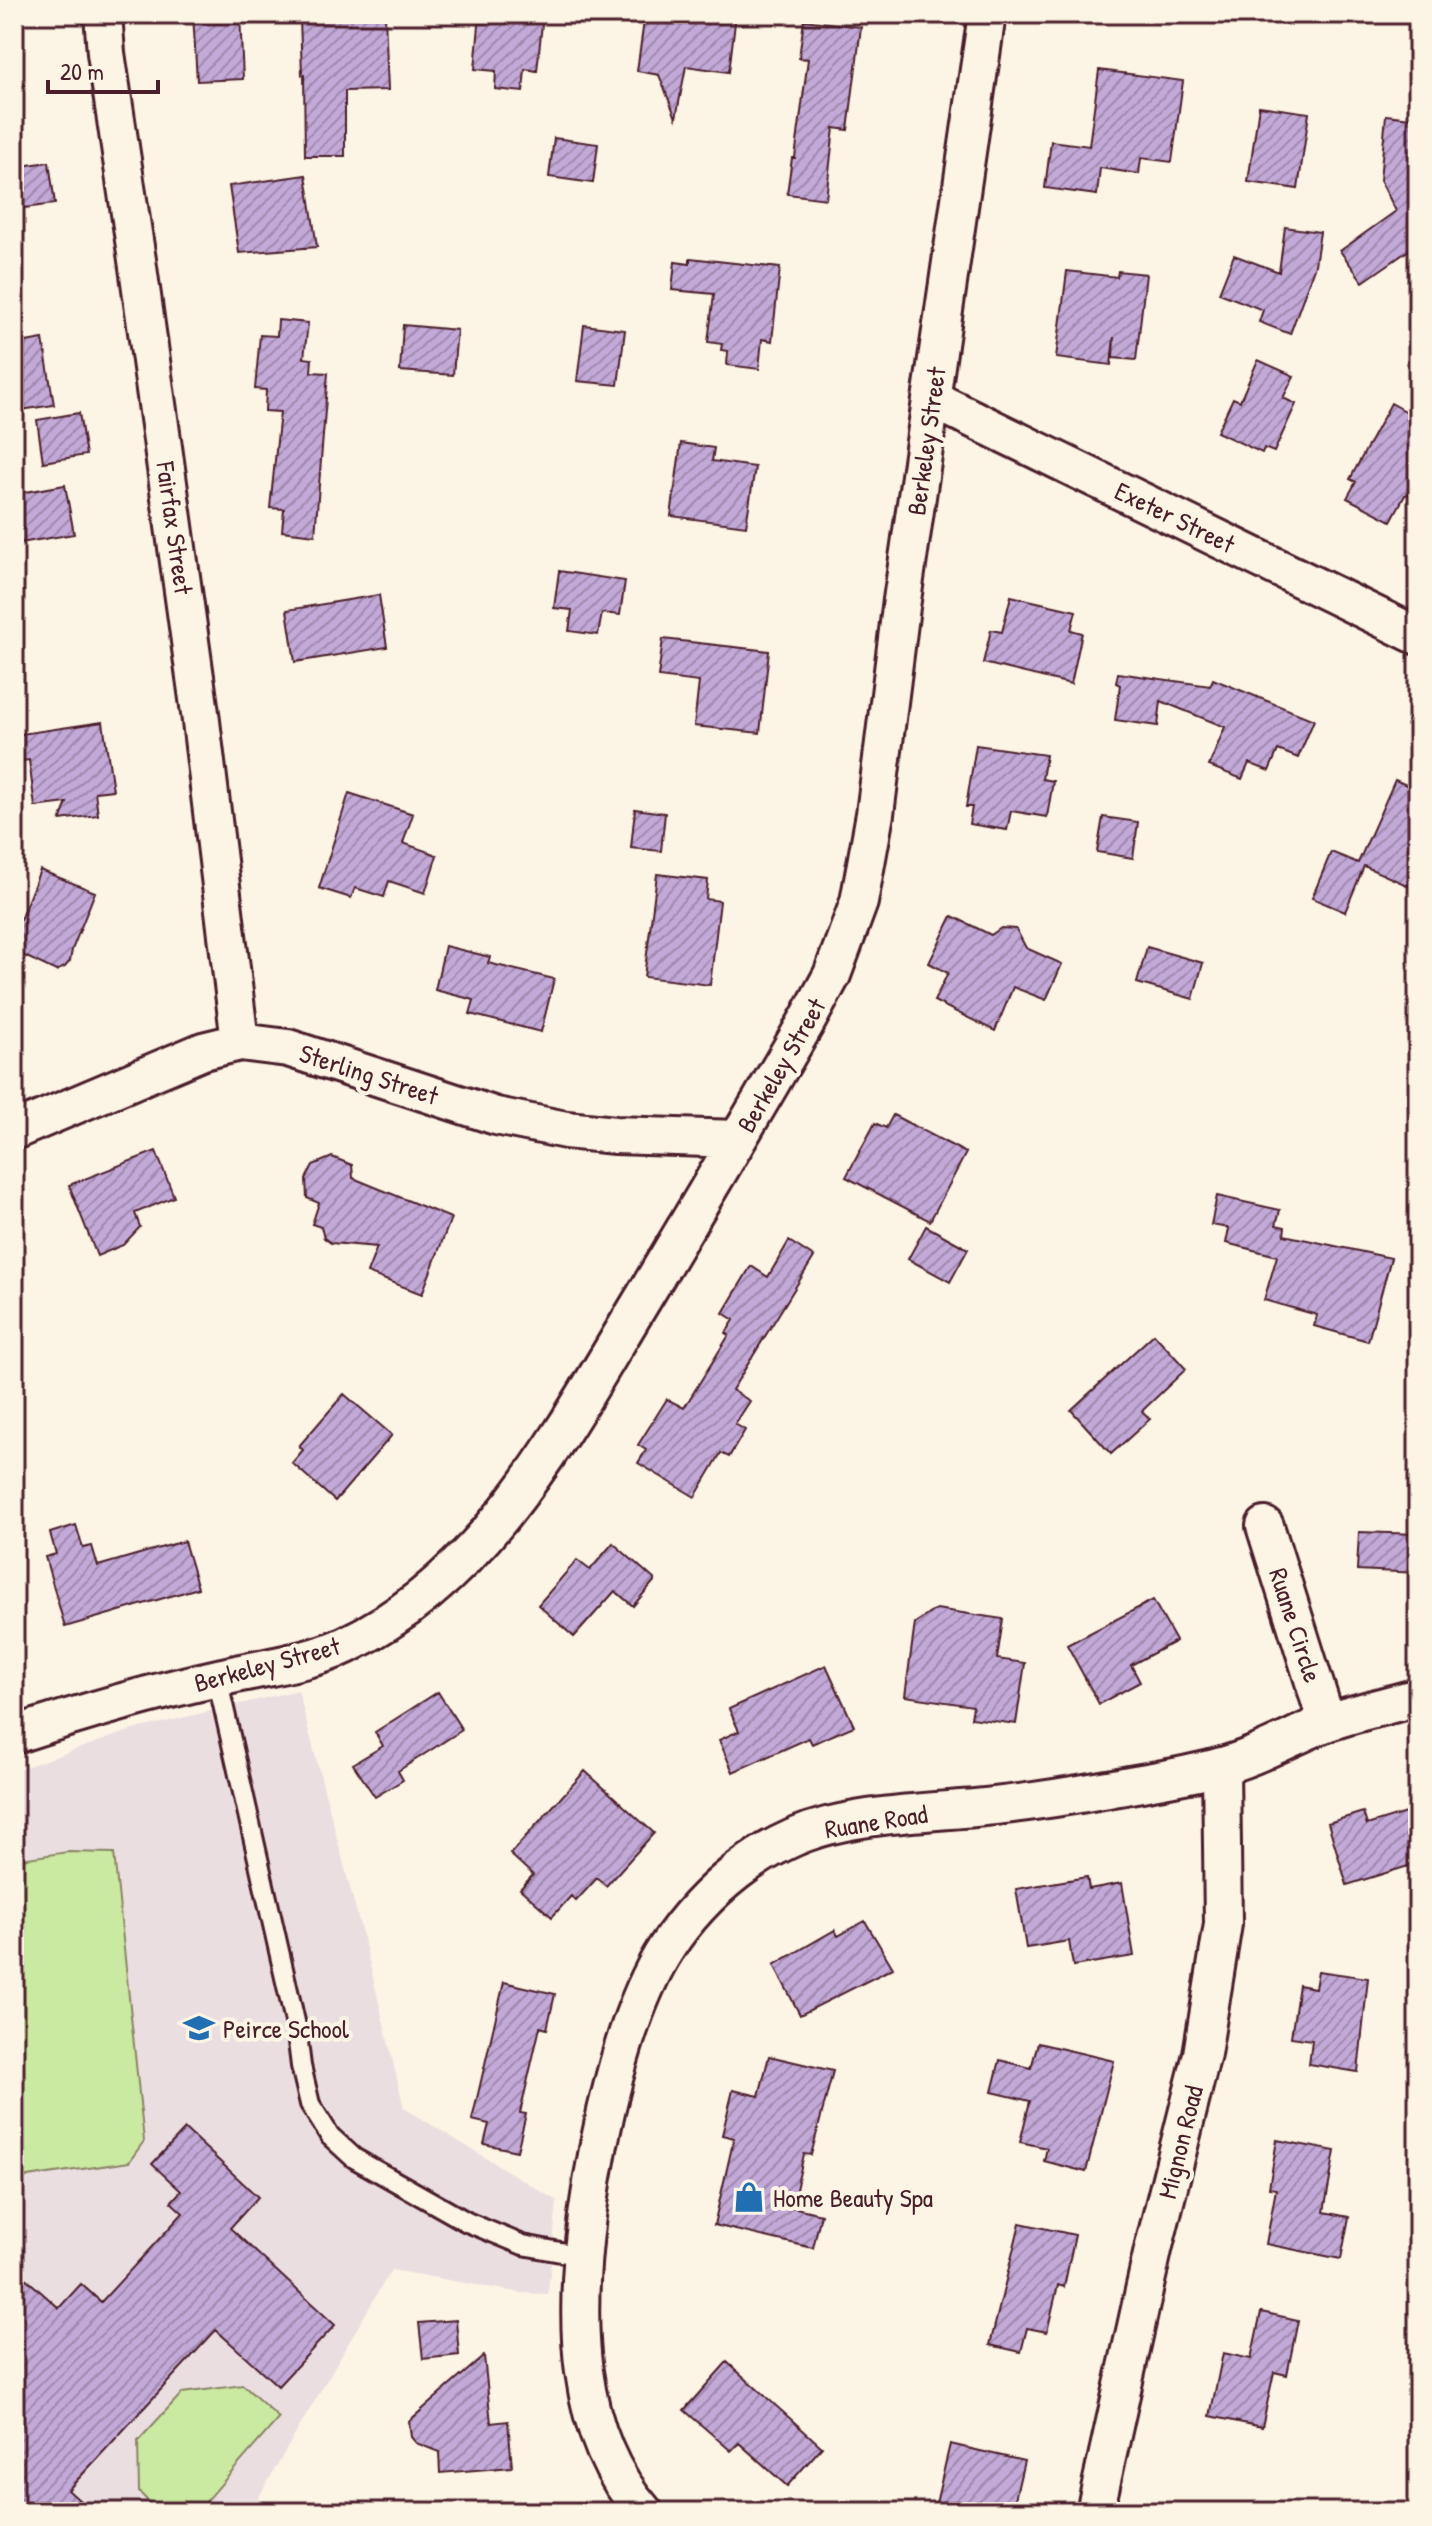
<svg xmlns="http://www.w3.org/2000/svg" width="1432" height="2526" viewBox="0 0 1432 2526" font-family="'Patrick Hand',sans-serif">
<defs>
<pattern id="building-hatch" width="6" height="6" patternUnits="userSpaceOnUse" patternTransform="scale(2)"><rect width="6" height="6" fill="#c3a9d7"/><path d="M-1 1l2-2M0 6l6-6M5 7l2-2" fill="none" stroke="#a089af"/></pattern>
</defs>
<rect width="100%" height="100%" fill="#fcf5e5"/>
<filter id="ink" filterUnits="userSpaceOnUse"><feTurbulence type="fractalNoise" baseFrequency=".0125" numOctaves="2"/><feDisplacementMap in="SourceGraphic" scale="16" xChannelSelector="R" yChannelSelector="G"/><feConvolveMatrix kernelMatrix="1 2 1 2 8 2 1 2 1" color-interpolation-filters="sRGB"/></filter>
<g filter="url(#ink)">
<path fill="#ebdee1" d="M 298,1690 L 366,1948 L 404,2108 L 557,2201 L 548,2294 L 522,2293 L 391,2270 L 250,2512 L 14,2512 L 14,1771 L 132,1730 Z"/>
<path fill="#cae9a1" stroke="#8a8466" stroke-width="2" d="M 68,1852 L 114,1853 L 144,2141 L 129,2162 L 14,2179 L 14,1860 Z
M 243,2385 L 279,2418 L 197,2512 L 159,2512 L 139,2492 L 138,2441 L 182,2393 Z"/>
<path fill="url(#building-hatch)" stroke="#4a1f2b" stroke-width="2" d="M 193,14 L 240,14 L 243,79 L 197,81 Z
M 329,14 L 385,15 L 388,90 L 345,91 L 345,156 L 305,156 L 304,75 L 302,75 L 300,18 L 329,16 Z
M 480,14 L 543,14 L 537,71 L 525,69 L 523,92 L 495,89 L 496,71 L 475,69 Z
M 645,14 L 736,14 L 729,72 L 686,66 L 676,118 L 659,75 L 637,71 Z
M 804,20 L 861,27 L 848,130 L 834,128 L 826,199 L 787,194 L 792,158 L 795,158 L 808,59 L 799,58 Z
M 1099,70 L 1183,81 L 1172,162 L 1141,158 L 1139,174 L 1100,168 L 1097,195 L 1045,188 L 1051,141 L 1089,146 Z
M 1259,106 L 1309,113 L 1298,189 L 1248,182 Z
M 1386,115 L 1418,119 L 1418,252 L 1415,246 L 1363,282 L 1340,251 L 1396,211 L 1380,180 Z
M 554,138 L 598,144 L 593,183 L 549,177 Z
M 49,162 L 55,204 L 16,209 L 14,167 Z
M 306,175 L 317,247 L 239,253 L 229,186 Z
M 1285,227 L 1320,232 L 1315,265 L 1290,334 L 1259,322 L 1263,310 L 1219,293 L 1234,255 L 1279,272 Z
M 690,258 L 780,268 L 772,341 L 762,339 L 759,369 L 727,365 L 728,351 L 721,350 L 722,344 L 708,342 L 714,294 L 672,290 L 675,262 L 690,264 Z
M 1067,271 L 1117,277 L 1118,271 L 1146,274 L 1136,360 L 1113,358 L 1114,337 L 1111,365 L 1056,358 Z
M 278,320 L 308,323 L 304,358 L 312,359 L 311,372 L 328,373 L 315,535 L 282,531 L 284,509 L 270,508 L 280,412 L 265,411 L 266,390 L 255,389 L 260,335 L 277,336 Z
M 403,325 L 457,330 L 453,375 L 400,371 Z
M 584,325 L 625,330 L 618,385 L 577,381 Z
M 43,339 L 54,405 L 14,411 L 14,344 Z
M 1258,360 L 1294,376 L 1283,398 L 1296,404 L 1274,452 L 1264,448 L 1262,453 L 1217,432 L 1233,398 L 1240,401 Z
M 1391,403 L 1418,418 L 1418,493 L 1405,495 L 1391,521 L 1347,498 L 1356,482 L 1350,479 Z
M 79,413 L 86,455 L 43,462 L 37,420 Z
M 681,443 L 714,448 L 712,461 L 755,467 L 746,526 L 671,516 Z
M 65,485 L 74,534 L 14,544 L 14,494 Z
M 559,571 L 625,581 L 620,615 L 602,613 L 598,635 L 569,631 L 572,610 L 554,608 Z
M 379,595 L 387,647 L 295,662 L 287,610 Z
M 1011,596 L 1076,611 L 1071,630 L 1082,633 L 1071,684 L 983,663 L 991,630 L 1002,632 Z
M 663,639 L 769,651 L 760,733 L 694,726 L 699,682 L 658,677 Z
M 1118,673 L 1210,686 L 1213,679 L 1314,720 L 1298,758 L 1278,750 L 1269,771 L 1249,763 L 1242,779 L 1209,766 L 1225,727 L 1161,701 L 1158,726 L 1115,720 L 1120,685 L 1116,683 Z
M 103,722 L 113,790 L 95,792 L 98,815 L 60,820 L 67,803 L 35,807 L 29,760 L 14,762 L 14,735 Z
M 976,745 L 1046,755 L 1042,779 L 1053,781 L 1047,817 L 1011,811 L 1007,830 L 969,824 L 972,807 L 966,807 Z
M 1395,780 L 1418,790 L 1418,890 L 1364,866 L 1345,912 L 1312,898 L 1331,852 L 1358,863 Z
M 349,793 L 413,814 L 403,843 L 437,855 L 425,893 L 389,881 L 384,897 L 355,888 L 351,898 L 319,888 Z
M 635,809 L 665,813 L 661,851 L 631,848 Z
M 1103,817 L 1138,822 L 1133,858 L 1097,852 Z
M 40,870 L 95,892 L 72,950 L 70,961 L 65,967 L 56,971 L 14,951 L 14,935 Z
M 657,874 L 708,880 L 706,899 L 720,901 L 710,985 L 644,977 Z
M 952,916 L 991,935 L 1001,928 L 1016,929 L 1026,948 L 1062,964 L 1046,1000 L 1013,987 L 995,1031 L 934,1001 L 948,973 L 929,963 Z
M 445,946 L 490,957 L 488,963 L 554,979 L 541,1032 L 470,1014 L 474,1000 L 435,990 Z
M 1147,947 L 1203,963 L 1193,999 L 1137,983 Z
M 893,1115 L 966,1153 L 930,1221 L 846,1177 L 875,1123 L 886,1128 Z
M 156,1151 L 174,1197 L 135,1213 L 140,1227 L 123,1245 L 97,1256 L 69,1185 Z
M 332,1157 L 352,1165 L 353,1178 L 451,1218 L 422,1294 L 367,1273 L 377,1247 L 331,1243 L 324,1238 L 321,1227 L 312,1224 L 319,1203 L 307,1198 L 306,1179 L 313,1165 Z
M 1217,1196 L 1280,1210 L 1276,1225 L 1285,1227 L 1284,1235 L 1391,1258 L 1368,1341 L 1314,1326 L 1317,1315 L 1264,1300 L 1277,1256 L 1226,1243 L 1229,1228 L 1211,1225 Z
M 926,1226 L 968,1249 L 950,1282 L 908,1259 Z
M 789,1241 L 814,1257 L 732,1390 L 750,1401 L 735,1424 L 745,1430 L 729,1457 L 721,1453 L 695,1497 L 638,1463 L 646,1450 L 638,1445 L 667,1399 L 684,1408 L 729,1335 L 726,1333 L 734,1320 L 723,1313 L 751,1266 L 768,1277 Z
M 1154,1334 L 1186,1369 L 1142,1411 L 1150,1419 L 1111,1454 L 1071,1410 Z
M 344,1394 L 392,1435 L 335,1501 L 292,1463 L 303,1450 L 299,1446 Z
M 76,1525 L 83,1548 L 92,1546 L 98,1566 L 184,1541 L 198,1588 L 65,1627 L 45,1557 L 56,1554 L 50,1533 Z
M 1359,1532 L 1418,1534 L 1418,1573 L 1357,1570 Z
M 613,1543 L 655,1580 L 633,1606 L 615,1591 L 574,1637 L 538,1605 L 577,1560 L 590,1570 Z
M 1153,1600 L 1176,1641 L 1131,1665 L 1140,1682 L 1099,1704 L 1067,1645 Z
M 936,1609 L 1003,1619 L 997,1659 L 1025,1663 L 1016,1724 L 971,1718 L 973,1706 L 905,1696 L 915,1623 Z
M 826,1665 L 854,1726 L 812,1744 L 809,1738 L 733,1772 L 719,1740 L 739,1731 L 729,1709 Z
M 438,1692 L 462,1730 L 398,1771 L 403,1780 L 375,1797 L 353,1764 L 383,1746 L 375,1732 Z
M 585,1771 L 654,1833 L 606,1886 L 597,1878 L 576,1901 L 571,1896 L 552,1917 L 520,1889 L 533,1875 L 510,1854 Z
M 1418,1809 L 1418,1863 L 1347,1885 L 1328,1823 L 1363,1812 L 1367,1825 Z
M 1087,1877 L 1089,1889 L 1122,1883 L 1134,1956 L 1073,1966 L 1069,1941 L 1026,1948 L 1016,1889 Z
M 865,1921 L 893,1968 L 800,2015 L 774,1965 L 835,1930 L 838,1936 Z
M 1318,1971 L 1368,1978 L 1358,2072 L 1309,2064 L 1312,2040 L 1291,2037 L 1299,1985 L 1315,1988 Z
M 504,1982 L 555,1994 L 547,2029 L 540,2027 L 520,2113 L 526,2114 L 517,2151 L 484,2144 L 489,2124 L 472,2120 Z
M 1038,2043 L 1114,2061 L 1086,2172 L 1044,2161 L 1047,2148 L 1020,2142 L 1030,2101 L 992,2092 L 1000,2060 L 1031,2068 Z
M 769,2056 L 833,2071 L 811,2155 L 804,2154 L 792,2207 L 821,2214 L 813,2248 L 714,2225 L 734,2138 L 722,2135 L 733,2090 L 759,2096 Z
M 185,2129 L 258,2197 L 230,2228 L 335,2325 L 278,2386 L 216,2330 L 68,2490 L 92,2512 L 14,2512 L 14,2268 L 59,2308 L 81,2284 L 101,2302 L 183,2213 L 171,2202 L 181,2191 L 152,2164 Z
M 1277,2140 L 1335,2151 L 1324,2212 L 1349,2217 L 1341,2259 L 1266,2244 L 1276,2189 L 1269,2188 Z
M 1020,2223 L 1075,2235 L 1064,2287 L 1058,2285 L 1047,2332 L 1027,2328 L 1021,2352 L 990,2345 Z
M 1261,2312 L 1298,2320 L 1287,2375 L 1274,2372 L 1262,2427 L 1210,2416 L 1223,2353 L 1251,2359 Z
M 456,2320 L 459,2355 L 423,2359 L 419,2323 Z
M 484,2356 L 491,2423 L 508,2421 L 512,2467 L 440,2473 L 439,2452 L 416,2443 L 411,2437 L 409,2421 Z
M 727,2362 L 822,2447 L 787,2486 L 739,2443 L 731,2451 L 684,2410 Z
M 950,2444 L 1024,2461 L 1012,2512 L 934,2512 Z"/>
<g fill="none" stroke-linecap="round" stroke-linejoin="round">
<defs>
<path id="lane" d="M 217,1678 L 296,2026 L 301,2066 L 310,2104 L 330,2136 L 354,2158 L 467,2222 L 523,2245 L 582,2256"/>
<path id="street" d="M 103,14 L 106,53 L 137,260 L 200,713 L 240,1042
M 932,399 L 1418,636
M 14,1131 L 203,1051 L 240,1042 L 288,1048 L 496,1116 L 566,1130 L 615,1135 L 738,1139
M 1265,1526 L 1327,1723
M 14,1735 C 81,1713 149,1693 218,1678 C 258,1668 309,1663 346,1645 C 490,1576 565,1427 644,1297 C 699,1205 754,1113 807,1021 L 832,975 L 859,902 L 875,814 L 901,607 L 987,14
M 644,2512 C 573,2433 574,2315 587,2216 C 598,2136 623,2014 667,1947 C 704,1891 762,1843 827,1826 C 875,1814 926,1812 975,1808 C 1019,1804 1064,1797 1108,1789 C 1144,1782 1182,1777 1218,1767 C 1254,1758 1289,1738 1323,1724 C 1353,1713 1387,1706 1418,1697
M 1095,2512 L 1153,2250 L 1202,2054 L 1223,1924 L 1221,1767"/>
</defs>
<use href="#lane" stroke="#4a1f2b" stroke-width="24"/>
<use href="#street" stroke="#4a1f2b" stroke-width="42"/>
<use href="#lane" stroke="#fcf5e5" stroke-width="18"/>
<use href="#street" stroke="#fcf5e5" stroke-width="36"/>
</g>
</g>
<defs>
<symbol id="school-bare" viewBox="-9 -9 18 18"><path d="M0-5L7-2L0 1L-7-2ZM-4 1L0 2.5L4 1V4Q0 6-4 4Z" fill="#1f6fb2" stroke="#fcf5e5" stroke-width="2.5" paint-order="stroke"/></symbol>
<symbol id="shop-bare" viewBox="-9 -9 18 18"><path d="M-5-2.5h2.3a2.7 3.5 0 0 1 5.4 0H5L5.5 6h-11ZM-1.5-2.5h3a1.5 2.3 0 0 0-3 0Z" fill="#1f6fb2" stroke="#fcf5e5" stroke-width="2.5" paint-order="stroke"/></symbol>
</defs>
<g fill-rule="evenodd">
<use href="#school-bare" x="177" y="2006" width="44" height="44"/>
<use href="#shop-bare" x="727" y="2175" width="44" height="44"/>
</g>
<g text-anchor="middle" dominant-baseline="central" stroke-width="8" stroke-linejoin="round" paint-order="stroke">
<g font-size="26" fill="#4a1f2b" stroke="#fcf5e5">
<text transform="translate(926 441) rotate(-82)">Berkeley Street</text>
<text transform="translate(1175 517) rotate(26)">Exeter Street</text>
<text transform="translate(175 528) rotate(82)">Fairfax Street</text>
<text transform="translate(781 1065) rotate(-60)">Berkeley Street</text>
<text transform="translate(369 1074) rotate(18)">Sterling Street</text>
<text transform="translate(1296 1625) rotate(72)">Ruane Circle</text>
<text transform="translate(267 1664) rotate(-15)">Berkeley Street</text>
<text transform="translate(876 1821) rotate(-9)">Ruane Road</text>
<text transform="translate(1180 2142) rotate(-76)">Mignon Road</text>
</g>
<g font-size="26" fill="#4a1f2b" stroke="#fcf5e5" text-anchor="start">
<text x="223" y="2028">Peirce School</text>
<text x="773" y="2197">Home Beauty Spa</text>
</g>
</g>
<rect width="1432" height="2526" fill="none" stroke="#fcf5e5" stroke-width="48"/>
<rect x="24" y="24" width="1384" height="2478" fill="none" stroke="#4a1f2b" stroke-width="3" filter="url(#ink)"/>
<path d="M48 80v12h110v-12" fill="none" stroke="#4a1f2b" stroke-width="4"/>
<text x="60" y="80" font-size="24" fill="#4a1f2b" stroke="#fcf5e5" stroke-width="6" paint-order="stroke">20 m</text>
</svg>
